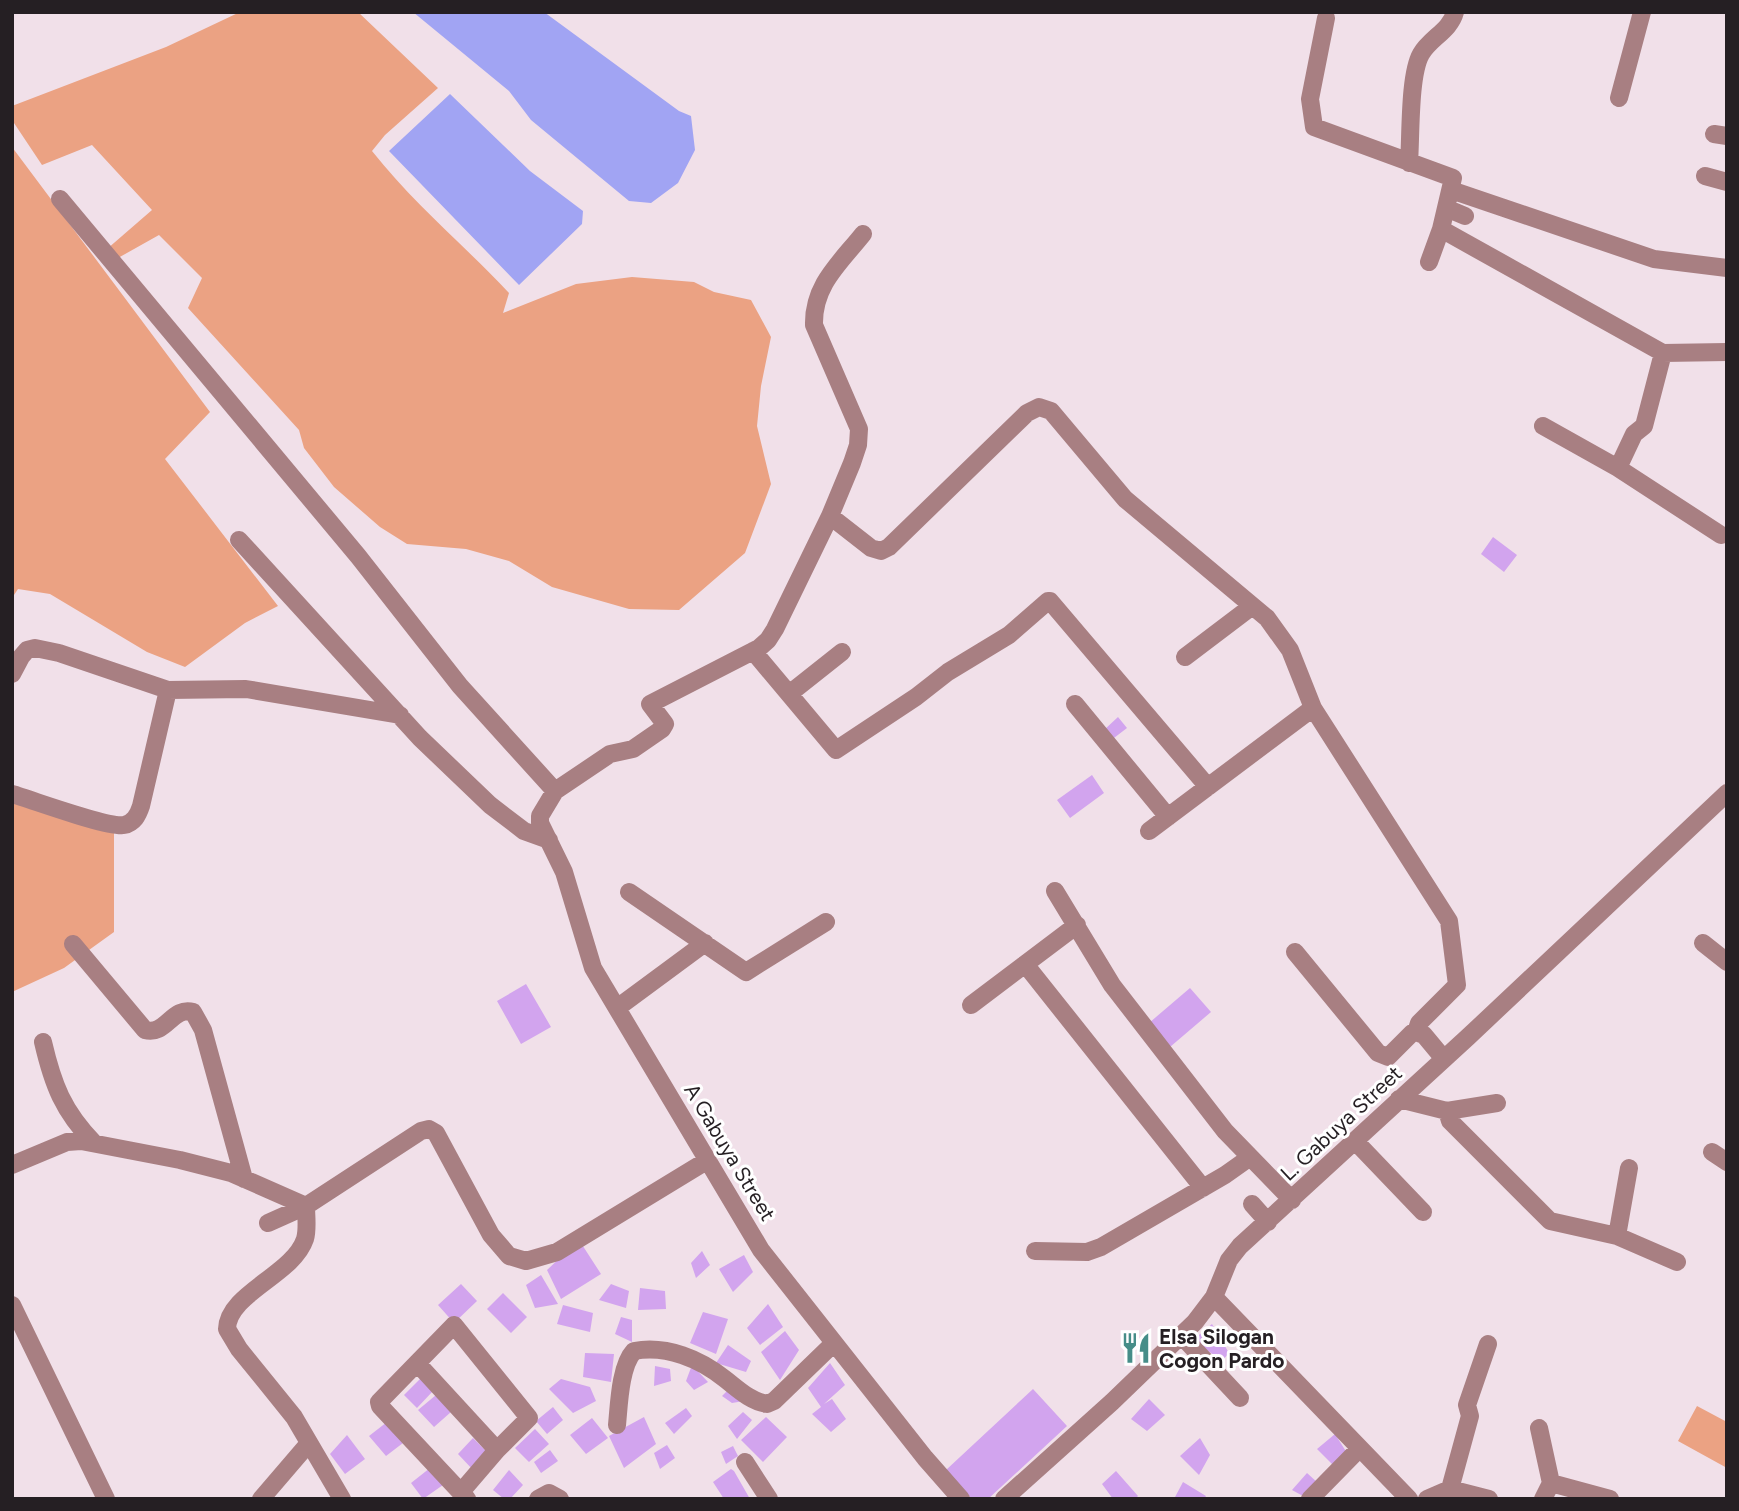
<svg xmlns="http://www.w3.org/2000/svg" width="1739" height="1511" viewBox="0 0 1739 1511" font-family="Figtree,sans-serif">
<rect width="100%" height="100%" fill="#f1e0e9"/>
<path fill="#eba283" d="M 240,12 L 358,12 L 438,88 L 385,135 L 372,151 C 413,203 464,245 509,293 L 503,313 L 576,284 L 632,277 L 694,282 L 714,292 L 751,300 L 771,337 L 761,386 L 757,426 L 771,484 L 745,553 L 679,610 L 629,609 L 552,587 L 509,561 L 466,549 L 407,544 L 380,527 L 334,487 L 304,448 L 299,430 L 188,308 L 202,278 L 159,235 L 118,258 L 107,249 L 152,210 L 92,145 L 42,165 L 12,120 L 12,106 L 166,47 Z
M 12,147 L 210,412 L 165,459 L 278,606 L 245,623 L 185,667 L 147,652 L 50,594 L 18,589 L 12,598 Z
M 12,798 L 114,828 L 114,932 L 64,968 L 12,992 Z
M 1697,1406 L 1727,1422 L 1727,1468 L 1678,1441 Z"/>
<path fill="#a1a4f3" d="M 413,12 L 544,12 L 679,111 L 691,116 L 695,150 L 678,183 L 651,203 L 629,201 L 531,120 L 509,91 Z
M 450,94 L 530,171 L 583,211 L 582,224 L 519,285 L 389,151 Z"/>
<path fill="#d2a4ee" d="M 1493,537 L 1517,555 L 1504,572 L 1481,554 Z
M 1118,717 L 1127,728 L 1110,741 L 1104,730 Z
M 1092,775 L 1104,793 L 1070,818 L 1057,800 Z
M 526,984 L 551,1027 L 521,1044 L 497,1001 Z
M 1190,988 L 1211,1012 L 1170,1047 L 1149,1023 Z
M 579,1240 L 601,1274 L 561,1299 L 547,1270 Z
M 702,1251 L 710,1265 L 696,1278 L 691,1263 Z
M 744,1255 L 753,1272 L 733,1292 L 719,1269 Z
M 541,1275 L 558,1304 L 535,1308 L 526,1285 Z
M 461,1284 L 477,1301 L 454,1323 L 438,1305 Z
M 611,1284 L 629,1291 L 626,1308 L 599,1300 Z
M 640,1288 L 665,1291 L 666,1309 L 638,1310 Z
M 503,1293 L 527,1317 L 511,1333 L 487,1309 Z
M 768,1304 L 783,1327 L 760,1345 L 747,1328 Z
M 563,1305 L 593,1313 L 590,1332 L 557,1324 Z
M 703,1312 L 728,1319 L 716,1354 L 690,1343 Z
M 621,1317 L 632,1320 L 632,1342 L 615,1334 Z
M 1212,1324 L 1229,1353 L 1222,1361 L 1193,1340 Z
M 785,1331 L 799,1350 L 780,1380 L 761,1352 Z
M 728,1345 L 751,1361 L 746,1372 L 716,1363 Z
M 585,1353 L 614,1354 L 611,1382 L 583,1377 Z
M 830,1363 L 845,1385 L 824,1404 L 832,1399 L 846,1419 L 831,1432 L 812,1414 L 821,1407 L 808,1388 Z
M 692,1365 L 708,1382 L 694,1390 L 686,1381 Z
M 655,1366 L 670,1369 L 671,1381 L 654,1386 Z
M 421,1378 L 433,1391 L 417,1408 L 404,1395 Z
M 561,1379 L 590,1387 L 596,1401 L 573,1413 L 549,1389 Z
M 729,1389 L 744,1401 L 732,1403 L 722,1396 Z
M 1033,1389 L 1067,1426 L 988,1499 L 972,1499 L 946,1470 Z
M 436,1395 L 451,1412 L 434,1427 L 418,1410 Z
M 1149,1399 L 1165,1415 L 1147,1431 L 1131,1419 Z
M 553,1407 L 563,1420 L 547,1434 L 536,1421 Z
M 686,1408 L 692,1416 L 674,1434 L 665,1423 Z
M 743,1412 L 752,1420 L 737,1439 L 728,1426 Z
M 644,1417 L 656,1444 L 624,1468 L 609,1436 Z
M 766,1417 L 787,1437 L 763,1462 L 741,1440 Z
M 592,1418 L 608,1438 L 586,1454 L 570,1435 Z
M 387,1422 L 403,1443 L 386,1456 L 369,1436 Z
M 535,1429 L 549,1444 L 529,1462 L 515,1448 Z
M 1335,1434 L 1347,1453 L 1334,1466 L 1317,1449 Z
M 347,1435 L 365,1459 L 345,1474 L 330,1454 Z
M 473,1438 L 490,1455 L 474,1471 L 458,1454 Z
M 1200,1438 L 1210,1455 L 1199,1475 L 1180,1456 Z
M 667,1445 L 675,1458 L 660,1469 L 654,1453 Z
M 733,1446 L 738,1456 L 726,1464 L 721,1452 Z
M 550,1450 L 558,1461 L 541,1473 L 534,1462 Z
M 430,1468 L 443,1485 L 423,1499 L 411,1483 Z
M 731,1469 L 734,1471 L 750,1499 L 724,1499 L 713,1482 Z
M 509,1470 L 523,1485 L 510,1499 L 504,1499 L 493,1490 Z
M 1116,1471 L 1138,1496 L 1135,1499 L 1113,1499 L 1102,1484 Z
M 1307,1473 L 1318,1483 L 1303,1496 L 1292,1490 Z
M 1183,1482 L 1206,1496 L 1204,1499 L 1174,1499 Z"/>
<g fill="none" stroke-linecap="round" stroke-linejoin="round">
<path stroke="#a87f82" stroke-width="18" d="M 1326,18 L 1310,99 L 1314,127 L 1453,178 L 1441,229 L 1663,353 L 1727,352
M 1619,98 L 1642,12
M 1714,134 L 1727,136
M 1409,163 C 1411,137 1409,75 1421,54 C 1430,38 1450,31 1455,12
M 1705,176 L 1727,182
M 1451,190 L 1654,259 L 1727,268
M 60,199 L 358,556 L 460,686 L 555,791
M 1446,208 L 1465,216
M 863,234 C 840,263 813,285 814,325 L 859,429 L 858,445 L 852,463 L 830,516 L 775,629 L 768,640 L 759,648 L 650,704 L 665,724 L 662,729 L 633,749 L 610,754 L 555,791 L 540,816 L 540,823 L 564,872 L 593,968 L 761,1250 L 925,1458 L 961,1499
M 1429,262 L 1441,229
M 1543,426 L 1618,468 L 1721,535
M 1618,468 L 1634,434 L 1644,426 L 1663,353
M 830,516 L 871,548 L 881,551 L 889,547 L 1027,413 L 1039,407 L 1051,411 L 1125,499 L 1267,618 L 1290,650 L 1313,708 L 1449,921 L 1457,985 L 1419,1023 L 1416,1032 L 1412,1033 L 1388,1057 L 1378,1053 L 1295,952
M 239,540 L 420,738 L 490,805 L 524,831 L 549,840
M 753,651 L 836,750 L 916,697 L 948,672 L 1009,635 L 1048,601 L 1050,601 L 1208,787
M 1185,657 L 1251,607
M 12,674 L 21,657 L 27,650 L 35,648 L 59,653 L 168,690 L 246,689 L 400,715
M 789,694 L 842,652
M 1075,704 L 1168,817
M 12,794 C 33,800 108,828 124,825 C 134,823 138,815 141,806 L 168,690
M 1149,831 L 1313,708
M 1055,891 L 1112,985 L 1225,1131 L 1292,1200
M 629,892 L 746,972 L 826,922
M 1703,943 L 1727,962
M 73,944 L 145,1030 C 166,1036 172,1006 193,1012 L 203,1030 L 244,1179
M 1025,964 L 1203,1188
M 971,1005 L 1077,925
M 617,1008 L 705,943
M 1416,1032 L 1424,1035 L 1444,1059
M 43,1042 C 53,1085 63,1111 94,1143
M 1399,1099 L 1447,1111 L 1497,1103
M 1447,1111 L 1450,1121 L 1550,1221 L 1617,1236 L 1677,1262
M 1355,1141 L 1423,1212
M 1712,1152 L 1727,1162
M 12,1165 L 67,1142 L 81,1141 L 180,1160 L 231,1173 L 306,1206 C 306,1216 308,1229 305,1239 C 293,1275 228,1293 227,1329 L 239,1349 L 294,1417 L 342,1499
M 1252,1204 L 1268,1222
M 268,1223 L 306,1206 L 421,1131 L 429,1129 L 436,1133 L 491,1235 L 509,1256 L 526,1261 L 557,1252 L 708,1160
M 1617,1236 L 1629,1168
M 1035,1251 L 1087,1252 L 1101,1247 L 1225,1175 L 1249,1158
M 1214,1297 L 1409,1499
M 12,1305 L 106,1499
M 1181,1335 L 1240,1398
M 417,1363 L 497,1450
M 617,1425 C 619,1405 620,1366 634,1351 C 667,1345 700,1359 725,1379 C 738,1389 750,1401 767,1404 L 774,1401 L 834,1343
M 1539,1428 L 1551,1483 L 1543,1499
M 745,1462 L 769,1499
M 1551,1483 L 1610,1499
M 1450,1489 L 1470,1416 L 1467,1405 L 1488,1344
M 461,1492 L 497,1450 L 529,1418 L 454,1325 L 379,1402 L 380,1406 L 467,1499
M 261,1499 L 309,1443
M 538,1499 L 549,1493 L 560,1499
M 1004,1499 L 1112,1402 L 1195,1322 L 1214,1297 L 1229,1260 L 1240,1246 L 1468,1037 L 1727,793
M 1310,1499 L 1359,1449
M 1427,1499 L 1450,1489 L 1489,1499"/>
</g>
<defs>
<symbol id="restaurant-bare" viewBox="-9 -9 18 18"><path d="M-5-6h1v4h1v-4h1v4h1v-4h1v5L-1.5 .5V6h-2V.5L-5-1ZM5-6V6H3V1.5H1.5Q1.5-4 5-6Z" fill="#468d88" stroke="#fff" stroke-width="2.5" paint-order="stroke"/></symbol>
</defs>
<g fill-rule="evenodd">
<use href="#restaurant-bare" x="1114" y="1326" width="44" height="44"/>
</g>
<g text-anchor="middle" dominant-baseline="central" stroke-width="6" stroke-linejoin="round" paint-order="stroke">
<g font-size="21" fill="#251f23" stroke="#fff">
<text transform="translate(1341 1123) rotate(-43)">L. Gabuya Street</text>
<text transform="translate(730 1152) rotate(59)">A Gabuya Street</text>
</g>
<g font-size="21" font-weight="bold" fill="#251f23" stroke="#fff" text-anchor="start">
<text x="1159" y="1336">Elsa Silogan<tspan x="1159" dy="24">Cogon Pardo</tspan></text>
</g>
</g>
<rect width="1739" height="1511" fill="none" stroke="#251f23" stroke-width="28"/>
</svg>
